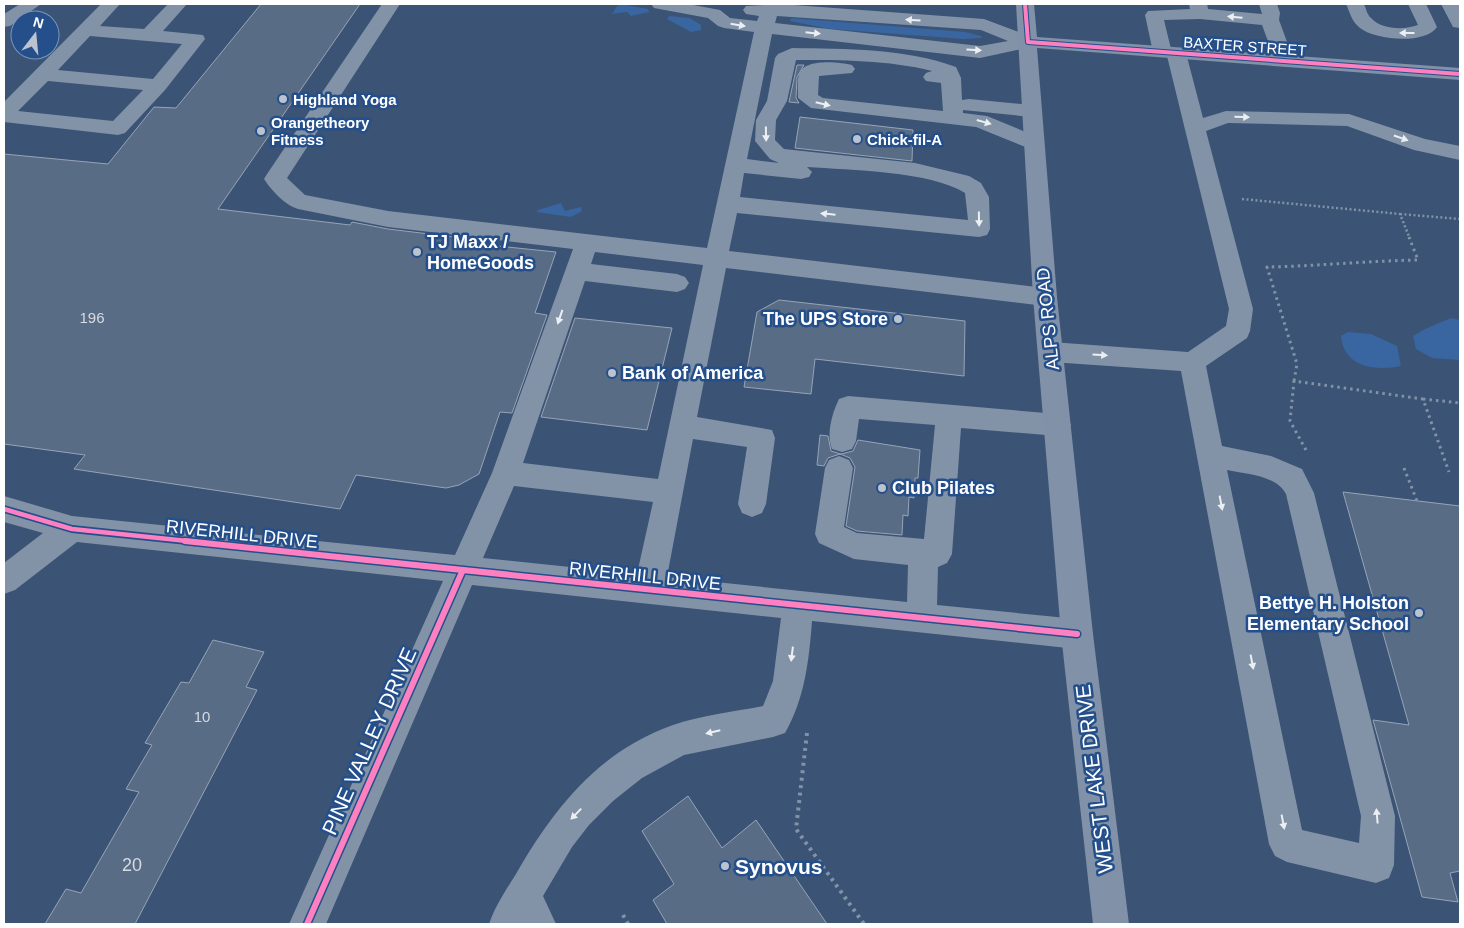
<svg xmlns="http://www.w3.org/2000/svg" width="1464" height="928" viewBox="0 0 1464 928" font-family="Arial,sans-serif">
<rect width="100%" height="100%" fill="#3b5374"/>
<path fill="#3966a1" d="M 621,4 L 648,9 L 649,12 L 631,16 L 627,12 L 612,14 L 617,6 Z
M 669,16 L 690,18 L 701,25 L 701,30 L 691,32 L 667,19 Z
M 791,18 L 965,32 L 981,36 L 982,38 L 964,39 L 830,29 L 790,21 Z
M 561,203 L 565,211 L 581,207 L 582,211 L 571,217 L 537,212 L 538,210 Z
M 1451,318 L 1460,320 L 1460,360 L 1432,358 L 1416,349 L 1413,336 L 1425,329 Z
M 1348,332 L 1371,334 L 1397,346 L 1401,366 C 1375,371 1344,368 1341,336 Z"/>
<path fill="#596c86" stroke="#97a4b7" d="M 261,4 L 360,4 L 218,209 L 350,225 L 352,222 L 388,229 L 479,240 L 478,244 L 556,252 L 535,313 L 547,315 L 512,413 L 500,412 L 479,474 L 459,485 L 446,488 L 356,475 L 340,509 L 74,469 L 85,455 L 4,444 L 4,154 L 108,164 L 154,107 L 176,108 Z
M 797,65 L 804,65 L 797,77 L 796,98 L 799,103 L 789,102 Z
M 800,117 L 913,130 L 912,161 L 795,148 Z
M 779,300 L 965,321 L 964,376 L 815,359 L 811,394 L 744,387 L 757,312 Z
M 575,318 L 672,328 L 647,430 L 541,417 Z
M 820,435 L 828,436 L 831,451 L 841,454 L 853,451 L 858,440 L 920,450 L 918,478 L 915,478 L 914,498 L 909,497 L 908,516 L 903,515 L 902,535 L 857,531 L 846,526 L 855,467 L 850,458 L 840,454 L 828,458 L 824,466 L 817,465 Z
M 1343,492 L 1460,506 L 1460,871 L 1450,873 L 1458,902 L 1422,897 L 1373,720 L 1409,725 Z
M 213,640 L 264,652 L 246,687 L 257,690 L 135,924 L 45,924 L 66,889 L 81,893 L 139,792 L 126,789 L 152,745 L 145,743 L 181,682 L 189,683 Z
M 688,796 L 722,848 L 756,820 L 827,924 L 667,924 L 653,900 L 674,884 L 642,831 Z"/>
<g fill="none" stroke-linecap="round" stroke-linejoin="round">
<path stroke="#8293a8" stroke-width="2.5" stroke-dasharray="2 2.5" stroke-linecap="butt" d="M 1242,199 L 1400,214 L 1410,239
M 1400,214 L 1460,219"/>
<path stroke="#8293a8" stroke-width="3" stroke-dasharray="2.5 4" stroke-linecap="butt" d="M 1294,381 L 1297,364 L 1267,267 C 1318,266 1367,261 1418,260 L 1409,237
M 1423,399 L 1460,403
M 1306,450 L 1290,421 L 1294,381 L 1423,399 L 1449,472
M 1404,468 L 1417,501"/>
<path stroke="#8293a8" stroke-width="4" stroke-dasharray="3 4.5" stroke-linecap="butt" d="M 807,733 L 796,829 L 864,924
M 623,915 L 628,924"/>
<path fill="#8293a8" fill-rule="evenodd" d="M 20,4 L 41,4 L 10,26 L 4,27 L 4,14 Z
M 101,4 L 120,4 L 100,26 L 144,29 L 168,4 L 187,4 L 163,31 L 203,35 L 205,39 L 165,90 L 125,133 L 118,135 L 4,122 L 4,102 ZM 90,36 L 182,44 L 153,79 L 58,70 ZM 48,81 L 143,90 L 113,121 L 18,111 Z
M 382,4 L 400,4 L 287,178 L 305,195 L 388,211 L 707,248 L 754,32 L 724,28 L 718,26 L 708,18 L 654,8 L 651,4 L 688,4 L 720,10 L 730,18 L 757,21 L 759,16 L 746,14 L 743,10 L 746,6 L 780,4 L 984,19 L 1035,38 L 1037,42 L 1035,46 L 980,58 L 772,34 L 747,159 L 779,163 L 770,159 L 755,141 L 756,120 L 767,101 L 775,58 L 778,54 L 792,48 C 846,49 905,48 956,67 L 961,78 L 962,100 L 969,99 L 1032,105 L 1039,106 L 1042,111 L 1039,116 L 1032,117 L 963,110 L 963,113 L 987,116 L 1040,138 L 1043,143 L 1040,148 L 1033,150 L 976,127 L 811,108 L 798,98 C 798,91 797,81 799,74 C 804,58 840,62 852,65 L 855,69 L 852,73 L 819,76 L 818,95 L 823,98 L 943,111 L 941,83 L 926,81 L 923,77 L 926,73 L 932,71 C 889,60 840,60 796,60 L 787,101 L 776,120 L 775,140 L 784,149 L 915,163 L 969,176 L 981,183 L 989,197 L 990,229 L 987,235 L 979,237 L 737,213 L 729,251 L 1045,288 L 1054,291 L 1057,297 L 1054,303 L 1045,306 L 726,268 L 697,417 L 772,430 L 775,438 L 766,504 L 762,513 L 752,517 L 742,513 L 738,504 L 747,447 L 693,439 L 667,577 L 907,602 L 908,565 L 854,559 L 819,543 L 815,534 L 825,468 L 829,460 L 839,456 L 849,460 L 853,468 L 844,527 L 857,533 L 924,539 L 935,425 L 859,419 L 856,441 L 852,449 L 842,452 L 832,449 C 826,435 832,413 839,399 L 848,396 L 1058,414 L 1067,417 L 1071,425 L 1067,433 L 1058,436 L 961,428 L 952,554 L 947,563 L 938,567 L 937,605 L 1077,619 L 1088,623 L 1093,634 L 1088,645 L 1077,649 L 812,621 C 809,660 805,698 785,733 L 773,737 L 684,755 L 642,778 L 613,801 L 589,825 L 572,847 L 543,896 L 556,924 L 489,924 C 495,906 506,890 516,874 C 554,808 599,751 673,725 C 702,715 733,712 763,706 L 773,681 L 781,618 L 472,585 L 326,924 L 289,924 L 443,581 L 77,542 L 15,590 L 4,594 L 4,563 L 43,533 L 4,522 L 4,496 L 72,516 L 455,555 L 492,473 L 573,249 L 388,227 L 298,209 C 285,205 271,190 264,179 L 267,174 ZM 777,16 L 981,30 L 1008,41 L 980,46 L 775,23 ZM 807,167 C 850,170 930,171 965,193 L 968,220 L 740,197 L 744,173 L 801,179 L 809,177 L 812,172 ZM 595,252 L 703,265 L 658,479 L 523,463 L 585,281 L 677,292 L 685,289 L 689,283 L 685,277 L 677,274 L 591,264 ZM 514,486 L 653,502 L 637,574 L 483,558 Z
M 1189,4 L 1207,4 L 1208,9 L 1262,14 L 1259,4 L 1277,4 L 1280,13 L 1279,20 L 1294,61 L 1291,65 L 1277,65 L 1262,25 L 1200,19 L 1164,20 L 1171,49 L 1183,49 L 1186,53 L 1203,118 L 1226,111 L 1349,114 L 1425,139 L 1460,146 L 1460,160 L 1414,150 L 1347,126 L 1228,123 L 1206,131 L 1253,309 L 1250,331 L 1247,338 L 1206,366 L 1222,446 L 1271,456 L 1302,469 L 1314,493 L 1395,816 L 1394,865 L 1389,878 L 1376,883 L 1287,862 L 1275,856 L 1269,844 L 1181,371 L 1051,362 L 1042,359 L 1038,352 L 1042,345 L 1051,342 L 1188,352 L 1226,326 L 1229,309 L 1167,56 L 1155,56 L 1153,52 L 1145,15 L 1148,11 L 1190,9 ZM 1227,470 C 1246,474 1276,475 1286,494 L 1361,816 L 1359,843 L 1302,830 Z
M 1346,4 L 1364,4 C 1366,8 1367,15 1371,18 C 1382,30 1404,30 1418,25 L 1408,4 L 1426,4 L 1437,27 C 1425,45 1375,40 1360,28 C 1352,22 1350,13 1346,4 Z
M 1441,4 L 1459,4 L 1460,28 L 1453,27 Z"/>
<path fill="#8191a7" fill-rule="evenodd" d="M 1016,4 L 1034,4 L 1037,37 L 1460,68 L 1460,80 L 1037,48 L 1057,297 L 1093,634 L 1129,924 L 1093,924 L 1061,634 L 1033,297 Z"/>
<defs>
<path id="cycleway-far2" d="M 1025,4 L 1028,42 L 1460,74"/>
<path id="cycleway-far1" d="M 4,509 L 72,529 L 197,542"/>
<path id="cycleway" d="M 185,541 L 1077,634
M 307,924 L 462,572"/>
</defs>
<use href="#cycleway-far2" stroke="#244f8b" stroke-width="6"/>
<use href="#cycleway-far1" stroke="#244f8b" stroke-width="8"/>
<use href="#cycleway" stroke="#244f8b" stroke-width="9"/>
<use href="#cycleway-far2" stroke="#ff80c0" stroke-width="4"/>
<use href="#cycleway-far1" stroke="#ff80c0" stroke-width="4.5"/>
<use href="#cycleway" stroke="#ff80c0" stroke-width="6"/>
</g>
<defs><path id="oneway-solid" d="M-6-.8H1V-3.2L6.5 0L1 3.2V.8H-6Z" transform="scale(1.25)"/></defs>
<g fill="#eceff2">
<use href="#oneway-solid" transform="translate(1235 17) rotate(-175)"/>
<use href="#oneway-solid" transform="translate(913 20) rotate(-176)"/>
<use href="#oneway-solid" transform="translate(738 25) rotate(9)"/>
<use href="#oneway-solid" transform="translate(813 33) rotate(6)"/>
<use href="#oneway-solid" transform="translate(1407 33) rotate(180)"/>
<use href="#oneway-solid" transform="translate(974 50) rotate(3)"/>
<use href="#oneway-solid" transform="translate(823 104) rotate(13)"/>
<use href="#oneway-solid" transform="translate(1242 117) rotate(1)"/>
<use href="#oneway-solid" transform="translate(984 122) rotate(16)"/>
<use href="#oneway-solid" transform="translate(766 134) rotate(89)"/>
<use href="#oneway-solid" transform="translate(1401 138) rotate(19)"/>
<use href="#oneway-solid" transform="translate(828 214) rotate(-174)"/>
<use href="#oneway-solid" transform="translate(979 219) rotate(89)"/>
<use href="#oneway-solid" transform="translate(560 317) rotate(109)"/>
<use href="#oneway-solid" transform="translate(1100 355) rotate(4)"/>
<use href="#oneway-solid" transform="translate(1221 503) rotate(79)"/>
<use href="#oneway-solid" transform="translate(792 654) rotate(97)"/>
<use href="#oneway-solid" transform="translate(1252 662) rotate(79)"/>
<use href="#oneway-solid" transform="translate(713 732) rotate(167)"/>
<use href="#oneway-solid" transform="translate(576 814) rotate(134)"/>
<use href="#oneway-solid" transform="translate(1377 816) rotate(-95)"/>
<use href="#oneway-solid" transform="translate(1283 822) rotate(79)"/>
</g>
<g fill="#bac3ce" stroke="#244f8b" stroke-width="2">
<circle cx="283" cy="99" r="5"/>
<circle cx="261" cy="131" r="5"/>
<circle cx="857" cy="139" r="5"/>
<circle cx="417" cy="252" r="5"/>
<circle cx="898" cy="319" r="5"/>
<circle cx="612" cy="373" r="5"/>
<circle cx="882" cy="488" r="5"/>
<circle cx="1419" cy="613" r="5"/>
<circle cx="725" cy="866" r="5"/>
</g>
<g text-anchor="middle" dominant-baseline="central" stroke-width="5" stroke-linejoin="round" paint-order="stroke">
<g font-size="15" fill="#fff" stroke="#244f8b">
<text transform="translate(1245 46) rotate(4)">BAXTER STREET</text>
</g>
<g font-size="15" font-weight="bold" fill="#fff" stroke="#244f8b" text-anchor="start">
<text x="293" y="99">Highland Yoga</text>
<text x="271" y="122">Orangetheory<tspan x="271" dy="17">Fitness</tspan></text>
<text x="867" y="139">Chick-fil-A</text>
</g>
<g font-size="15" fill="#d6dae1">
<text x="92" y="317">196</text>
<text x="202" y="716">10</text>
</g>
<g font-size="18" font-weight="bold" fill="#fff" stroke="#244f8b" text-anchor="start">
<text x="427" y="242">TJ Maxx /<tspan x="427" dy="21">HomeGoods</tspan></text>
<text x="888" y="319" text-anchor="end">The UPS Store</text>
<text x="622" y="373">Bank of America</text>
<text x="892" y="488">Club Pilates</text>
<text x="1409" y="603" text-anchor="end">Bettye H. Holston<tspan x="1409" dy="21">Elementary School</tspan></text>
</g>
<g font-size="18" fill="#fff" stroke="#244f8b">
<text transform="translate(1048 319) rotate(-96)">ALPS ROAD</text>
<text transform="translate(242 534) rotate(6)">RIVERHILL DRIVE</text>
<text transform="translate(645 576) rotate(6)">RIVERHILL DRIVE</text>
</g>
<g font-size="18" fill="#d6dae1">
<text x="132" y="865">20</text>
</g>
<g font-size="21" fill="#fff" stroke="#244f8b">
<text transform="translate(369 741) rotate(-66)">PINE VALLEY DRIVE</text>
<text transform="translate(1094 779) rotate(-97)">WEST LAKE DRIVE</text>
</g>
<g font-size="21" font-weight="bold" fill="#fff" stroke="#244f8b" text-anchor="start">
<text x="735" y="866">Synovus</text>
</g>
</g>
<rect width="1464" height="928" fill="none" stroke="#ffffff" stroke-width="10"/>
<g transform="translate(35 35) rotate(16)"><circle r="24" fill="#244f8b" stroke="#7c95b9"/>
<path d="M0-4L9 19L0 12L-9 19Z" fill="#bac3ce"/>
<text y="-8" font-size="14" font-weight="bold" text-anchor="middle" fill="#ffffff">N</text>
</g>
</svg>
